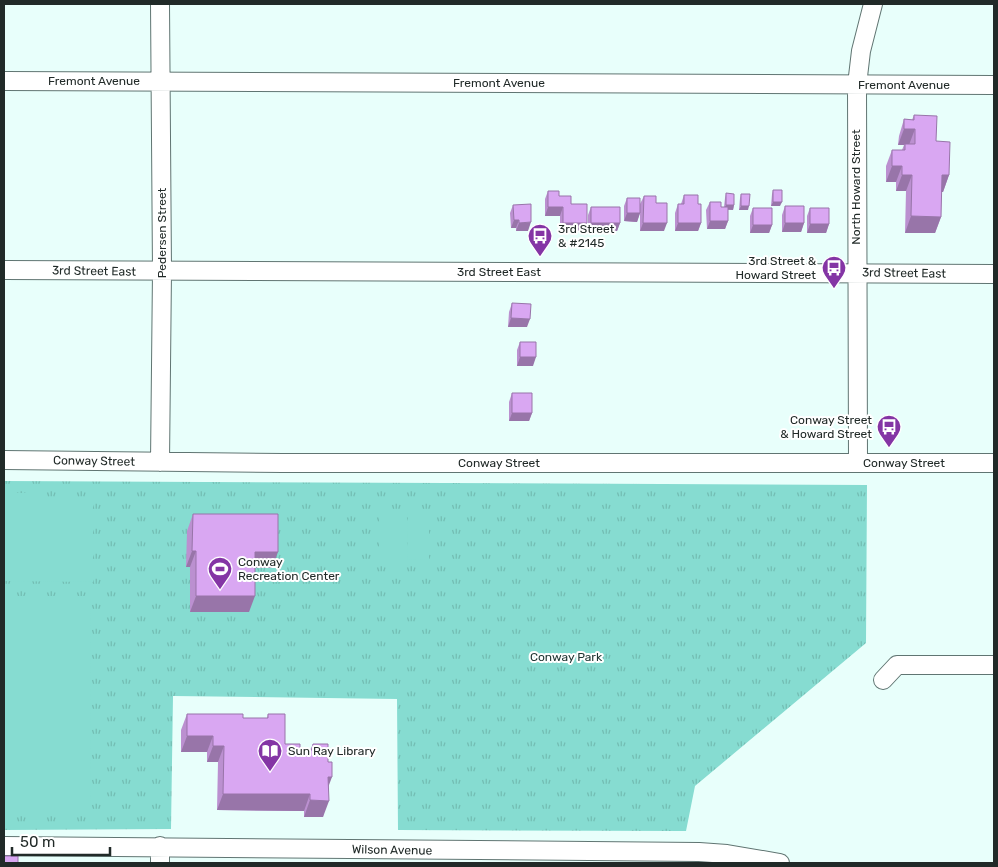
<svg xmlns="http://www.w3.org/2000/svg" width="998" height="867" viewBox="0 0 998 867" font-family="Rubik,sans-serif">
<defs>
<pattern id="grass-tufts" width="24" height="20" patternUnits="userSpaceOnUse" patternTransform="scale(1.25)"><rect width="24" height="20" fill="#86dcd1"/><path d="M3 7l-1-3M5 7V3M7 7l1-3M15 17l-1-3M17 17v-4M19 17l1-3" fill="none" stroke="#73bdb3"/></pattern>
</defs>
<rect width="100%" height="100%" fill="#e8fffb"/>
<path fill="url(#grass-tufts)" d="M 4,481 L 867,485 L 866,643 L 695,786 L 686,831 L 398,830 L 397,699 L 173,696 L 171,829 L 4,830 Z"/>
<path fill="#86dcd1" d="M 4,493 L 27,493 L 27,502 L 93,502 L 93,582 L 4,581 Z
M 379,513 L 401,513 L 401,559 L 379,559 Z
M 408,513 L 429,513 L 429,560 L 407,559 Z
M 4,596 L 91,596 L 90,809 L 4,809 Z"/>
<g fill="none" stroke-linecap="round" stroke-linejoin="round">
<defs>
<path id="minor" d="M 160,4 L 162,271 L 160,462
M 4,81 L 994,85
M 4,270 L 994,274
M 4,460 L 283,463 L 994,463
M 858,462 L 857,85 L 861,51 L 873,4
M 883,680 L 897,665 L 994,665
M 4,846 L 699,852 L 727,854 L 780,863
M 160,846 L 160,863"/>
</defs>
<use href="#minor" stroke="#607572" stroke-width="20"/>
<use href="#minor" stroke="#fff" stroke-width="18"/>
</g>
<path fill="#bb90d0" d="M 914,115 L 936,141 L 949,175 L 943,192 L 941,192 L 941,217 L 935,233 L 905,233 L 906,191 L 896,191 L 896,182 L 886,182 L 886,166 L 892,150 L 902,150 L 904,145 L 898,145 L 899,136 L 904,119 L 912,120 Z
M 773,190 L 780,206 L 771,206 L 772,194 Z
M 548,191 L 559,196 L 571,204 L 584,231 L 560,231 L 560,216 L 545,216 L 545,199 Z
M 726,193 L 734,205 L 733,210 L 728,210 L 728,221 L 725,229 L 707,229 L 706,210 L 710,202 L 721,207 L 724,207 L 725,198 Z
M 741,194 L 748,210 L 739,210 L 740,198 Z
M 684,195 L 698,204 L 701,223 L 698,231 L 675,231 L 675,213 L 678,204 L 681,204 Z
M 644,196 L 656,203 L 664,231 L 640,231 L 640,204 Z
M 627,198 L 640,213 L 637,222 L 624,221 L 624,206 Z
M 513,205 L 528,231 L 516,231 L 516,228 L 511,228 L 510,213 Z
M 785,206 L 804,223 L 801,232 L 782,232 L 782,215 Z
M 591,207 L 620,223 L 617,231 L 588,231 L 588,215 Z
M 753,208 L 772,225 L 769,233 L 750,233 L 750,216 Z
M 810,208 L 829,224 L 826,233 L 807,233 L 807,216 Z
M 512,303 L 527,327 L 508,327 L 509,312 Z
M 520,342 L 533,366 L 517,366 L 517,350 Z
M 512,393 L 532,413 L 529,421 L 509,421 L 509,402 Z
M 193,514 L 272,568 L 255,568 L 249,612 L 190,612 L 190,567 L 186,567 L 187,531 Z
M 187,714 L 243,718 L 267,718 L 268,714 L 285,744 L 300,750 L 310,750 L 313,744 L 328,786 L 323,817 L 304,817 L 304,811 L 217,810 L 218,762 L 207,762 L 207,752 L 181,752 L 181,730 Z"/>
<path fill="#9875a9" d="M 904,129 L 915,129 L 909,145 L 905,144 L 904,145 L 898,145 Z
M 892,166 L 902,166 L 896,182 L 886,182 Z
M 902,175 L 912,175 L 906,191 L 896,191 Z
M 942,175 L 949,175 L 943,192 L 936,192 Z
M 773,202 L 782,202 L 780,206 L 771,206 Z
M 726,205 L 734,205 L 733,210 L 724,209 Z
M 741,206 L 749,206 L 748,210 L 739,210 Z
M 548,207 L 563,207 L 560,216 L 545,216 Z
M 627,213 L 640,213 L 637,222 L 624,221 Z
M 911,216 L 941,217 L 935,233 L 905,233 Z
M 514,220 L 519,220 L 516,228 L 511,228 Z
M 710,221 L 728,221 L 725,229 L 707,229 Z
M 531,222 L 528,231 L 516,231 L 519,223 Z
M 563,223 L 587,223 L 584,231 L 560,231 Z
M 591,223 L 620,223 L 617,231 L 588,231 Z
M 643,223 L 667,223 L 664,231 L 640,231 Z
M 678,223 L 701,223 L 698,231 L 675,231 Z
M 785,223 L 804,223 L 801,232 L 782,232 Z
M 810,224 L 829,224 L 826,233 L 807,233 Z
M 753,225 L 772,225 L 769,233 L 750,233 Z
M 511,318 L 530,319 L 527,327 L 508,327 Z
M 520,357 L 536,357 L 533,366 L 517,366 Z
M 512,413 L 532,413 L 529,421 L 509,421 Z
M 192,551 L 196,551 L 190,567 L 186,567 Z
M 255,552 L 278,552 L 272,568 L 249,568 Z
M 196,596 L 255,596 L 249,612 L 190,612 Z
M 187,736 L 213,736 L 207,752 L 181,752 Z
M 213,746 L 224,746 L 218,762 L 207,762 Z
M 328,777 L 332,777 L 326,793 Z
M 223,794 L 310,794 L 304,811 L 217,810 Z
M 310,800 L 329,801 L 323,817 L 304,817 Z"/>
<path fill="#d9a7f2" stroke="#9875a9" d="M 914,115 L 937,116 L 936,141 L 950,142 L 949,175 L 942,175 L 941,217 L 911,216 L 912,175 L 902,175 L 902,166 L 892,166 L 892,150 L 905,150 L 905,144 L 915,144 L 915,129 L 904,129 L 904,119 L 914,120 Z
M 773,190 L 782,190 L 782,202 L 773,202 Z
M 548,191 L 559,191 L 559,196 L 571,196 L 571,204 L 587,204 L 587,223 L 563,223 L 563,207 L 548,207 Z
M 726,193 L 734,194 L 734,205 L 726,205 Z
M 741,194 L 750,194 L 749,206 L 741,206 Z
M 684,195 L 698,195 L 698,204 L 701,204 L 701,223 L 678,223 L 678,204 L 684,204 Z
M 644,196 L 656,196 L 656,203 L 667,203 L 667,223 L 643,223 Z
M 627,198 L 640,198 L 640,213 L 627,213 Z
M 710,202 L 721,202 L 721,207 L 728,207 L 728,221 L 710,221 Z
M 531,204 L 531,222 L 519,223 L 519,220 L 514,220 L 513,205 Z
M 785,206 L 804,206 L 804,223 L 785,223 Z
M 591,207 L 620,207 L 620,223 L 591,223 Z
M 753,208 L 772,208 L 772,225 L 753,225 Z
M 810,208 L 829,208 L 829,224 L 810,224 Z
M 512,303 L 531,304 L 530,319 L 511,318 Z
M 520,342 L 536,342 L 536,357 L 520,357 Z
M 512,393 L 532,393 L 532,413 L 512,413 Z
M 193,514 L 278,514 L 278,552 L 255,552 L 255,596 L 196,596 L 196,551 L 192,551 Z
M 187,714 L 243,714 L 243,718 L 268,718 L 268,714 L 285,714 L 285,744 L 300,744 L 300,750 L 312,750 L 313,744 L 328,744 L 328,762 L 332,762 L 332,777 L 328,777 L 329,801 L 310,800 L 310,794 L 223,794 L 224,746 L 213,746 L 213,736 L 187,736 Z
M 4,856 L 18,856 L 18,863 L 4,863 Z"/>
<defs>
<symbol id="bus-pin" viewBox="-11 -11 22 30"><path d="M0 17L-7.5 6A9.5 9.5 0 1 1 7.5 6Z" fill="#8435a5" stroke="#fff"/><path d="M-5-6H5V4H4V6H2V4H-2V6H-4V4H-5ZM-3.5-4V0h7V-4ZM-3.5 1.2v1.5H-2V1.2ZM2 1.2v1.5H3.5V1.2Z" fill="#fff"/></symbol>
<symbol id="stadium-pin" viewBox="-11 -11 22 30"><path d="M0 17L-7.5 6A9.5 9.5 0 1 1 7.5 6Z" fill="#8435a5" stroke="#fff"/><path d="M0-5a6.5 5 0 1 0 0 10a6.5 5 0 1 0 0-10ZM-3.5-1.8h7v3.6h-7Z" fill="#fff"/></symbol>
<symbol id="library-pin" viewBox="-11 -11 22 30"><path d="M0 17L-7.5 6A9.5 9.5 0 1 1 7.5 6Z" fill="#8435a5" stroke="#fff"/><path d="M-6-4Q-3-5.5-.7-3.5V5Q-3 3-6 4ZM6-4Q3-5.5 .7-3.5V5Q3 3 6 4Z" fill="#fff"/></symbol>
</defs>
<g fill-rule="evenodd">
<use href="#bus-pin" x="526" y="222" width="28" height="38"/>
<use href="#bus-pin" x="820" y="254" width="28" height="38"/>
<use href="#bus-pin" x="875" y="413" width="28" height="38"/>
<use href="#stadium-pin" x="206" y="555" width="28" height="38"/>
<use href="#library-pin" x="256" y="737" width="28" height="38"/>
</g>
<g text-anchor="middle" dominant-baseline="central" stroke-width="4" stroke-linejoin="round" paint-order="stroke">
<g font-size="12" fill="#212a28" stroke="#fff">
<text x="94" y="81">Fremont Avenue</text>
<text x="499" y="83">Fremont Avenue</text>
<text x="904" y="85">Fremont Avenue</text>
<text transform="translate(856 187) rotate(-90)">North Howard Street</text>
<text transform="translate(162 233) rotate(-90)">Pedersen Street</text>
<text transform="translate(94 271) rotate(1)">3rd Street East</text>
<text x="499" y="272">3rd Street East</text>
<text transform="translate(904 273) rotate(1)">3rd Street East</text>
<text transform="translate(94 461) rotate(1)">Conway Street</text>
<text x="499" y="463">Conway Street</text>
<text x="904" y="463">Conway Street</text>
<text transform="translate(392 850) rotate(1)">Wilson Avenue</text>
</g>
<g font-size="12" fill="#212a28" stroke="#fff" text-anchor="start">
<text x="558" y="229">3rd Street<tspan x="558" dy="14">&amp; #2145</tspan></text>
<text x="816" y="261" text-anchor="end">3rd Street &amp;<tspan x="816" dy="14">Howard Street</tspan></text>
<text x="872" y="420" text-anchor="end">Conway Street<tspan x="872" dy="14">&amp; Howard Street</tspan></text>
<text x="238" y="562">Conway<tspan x="238" dy="14">Recreation Center</tspan></text>
<text x="288" y="751">Sun Ray Library</text>
</g>
<g font-size="12" fill="#203633" stroke="#fff">
<text x="566" y="657">Conway Park</text>
</g>
</g>
<rect width="998" height="867" fill="none" stroke="#212a28" stroke-width="10"/>
<path d="M12 847v8h98v-8" fill="none" stroke="#212a28" stroke-width="2.5"/>
<text x="20" y="847" font-size="15" fill="#212a28" stroke="#ffffff" stroke-width="4" paint-order="stroke">50 m</text>
</svg>
